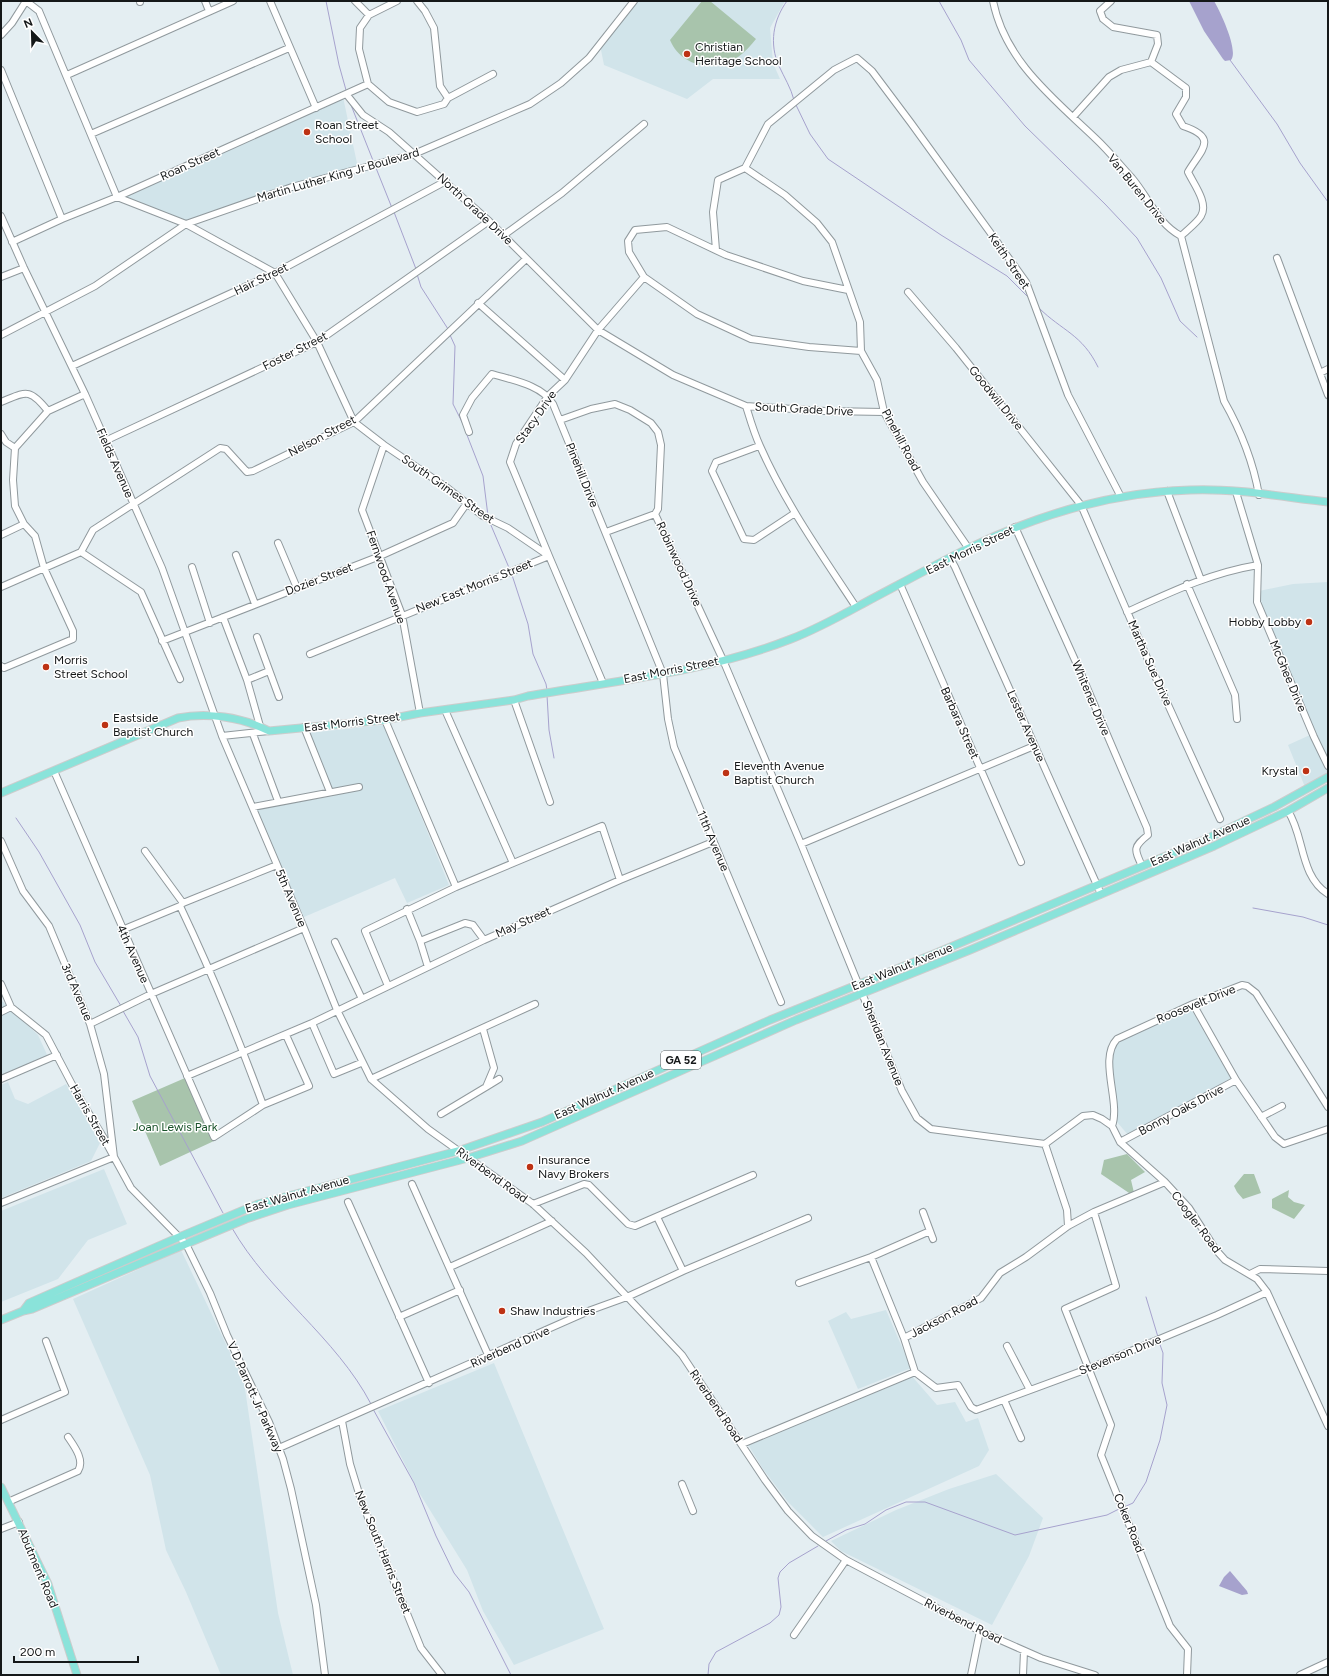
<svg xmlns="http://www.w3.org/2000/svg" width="1329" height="1676" viewBox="0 0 1329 1676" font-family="Figtree,sans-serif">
<rect width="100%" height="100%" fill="#e4eef2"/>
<path fill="#d1e4ea" d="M 634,1 L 785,1 L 770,28 L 773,63 L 780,79 L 713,79 L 687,99 L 604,65 L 600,45 Z
M 343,97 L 358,168 L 186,224 L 117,197 Z
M 1328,582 L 1328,774 L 1305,787 L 1288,745 L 1310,735 L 1313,728 L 1262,605 L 1259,591 L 1293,584 Z
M 384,725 L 449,885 L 407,903 L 395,878 L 304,917 L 255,809 L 334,796 L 308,733 Z
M 1,1000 L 38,1035 L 49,1059 L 1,1078 Z
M 1191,1009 L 1231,1078 L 1129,1136 L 1117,1122 L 1111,1054 L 1117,1042 Z
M 8,1082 L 15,1099 L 28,1104 L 66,1084 L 100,1143 L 91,1161 L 1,1198 L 1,1085 Z
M 104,1169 L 127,1224 L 88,1240 L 58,1279 L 1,1302 L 1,1211 Z
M 181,1250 L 244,1382 L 278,1613 L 293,1675 L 221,1675 L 186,1592 L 166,1550 L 150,1475 L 73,1299 Z
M 886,1310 L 911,1368 L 858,1389 L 828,1321 L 846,1312 L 851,1319 Z
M 494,1363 L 604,1629 L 514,1665 L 483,1611 L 467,1570 L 420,1494 L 378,1411 Z
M 910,1374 L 937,1405 L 955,1402 L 966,1422 L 978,1418 L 989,1450 L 979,1466 L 823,1537 L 788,1502 L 763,1469 L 747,1443 Z
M 996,1474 L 1043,1518 L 1029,1556 L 992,1625 L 841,1551 L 831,1541 L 896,1510 L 949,1489 Z"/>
<path fill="#a8c4ac" d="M 702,1 L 710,1 L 756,39 C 751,45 745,52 738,57 C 715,73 681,67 670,40 Z
M 185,1078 L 214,1141 L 160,1166 L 132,1101 Z
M 1127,1154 L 1145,1172 L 1131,1180 L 1135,1197 L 1101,1174 L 1104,1160 Z
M 1244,1174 L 1254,1174 L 1261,1193 L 1243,1199 L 1237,1192 L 1234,1186 Z
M 1289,1190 L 1288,1197 L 1294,1202 L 1305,1205 L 1294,1219 L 1272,1208 L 1272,1199 Z"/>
<path fill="#a6a2cd" d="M 1189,1 L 1214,1 C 1220,11 1239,51 1231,60 L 1225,61 L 1223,59 L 1204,31 Z
M 1230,1571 L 1247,1591 L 1248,1594 L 1242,1595 L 1219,1586 L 1224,1577 Z"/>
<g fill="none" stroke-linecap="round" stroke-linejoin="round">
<path stroke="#a6a2cd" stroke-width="1" d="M 326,1 L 339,65 L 346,90
M 787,1 C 773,20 769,44 779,66 C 784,77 791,88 794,100
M 939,1 L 961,40 L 969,60 L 1025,126 L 1105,204 L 1137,238 L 1161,278 L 1180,321 L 1197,337
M 1230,60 L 1277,124 L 1300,163 L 1328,202
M 351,105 L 374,163
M 796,105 L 810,134 L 828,159 L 941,235 L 1007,276 L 1029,298
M 376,168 L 392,208
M 394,212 L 416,269
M 417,274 L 421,287 L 448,329
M 1039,308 C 1062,331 1082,334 1098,367
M 450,335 L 455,346 L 453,404 L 465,428
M 467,435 L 483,476 L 488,516
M 490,523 L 510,570
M 512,575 L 528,624 L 533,654 L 546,684 L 547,690
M 547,695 L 549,730 L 554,758
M 16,818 L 39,852 L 80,925 L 95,962 L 121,1006
M 1253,908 L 1303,917 L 1328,925
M 123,1011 L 138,1037 L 150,1076 L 223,1213
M 232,1228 C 269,1293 336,1337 371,1404
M 1146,1297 L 1158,1337
M 373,1409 L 414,1483 L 436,1536 L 454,1573 L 469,1592 L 511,1675
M 1124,1507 L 1133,1503 L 1146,1482 L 1160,1440 L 1167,1405 L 1162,1383 L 1163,1353 L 1159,1342
M 826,1541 L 846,1530 L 865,1524 L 886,1510 L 906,1502 L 925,1502 L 1015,1535 L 1107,1515 L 1119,1509
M 708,1675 L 709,1664 L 716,1652 L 770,1623 L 779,1615 L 781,1607 L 778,1578 L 780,1572 L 789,1563 L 818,1546"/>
<defs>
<path id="minor" d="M 26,1 L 39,11 L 117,197 L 186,224 L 275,273 L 317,342 L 354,422 L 384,445 L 446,487 L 483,516 L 508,528 L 549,556 L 603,683
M 140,1 L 140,2
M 205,1 L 209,11
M 270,1 L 316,108
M 355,1 L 369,15
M 397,1 L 369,15 L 360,28 L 359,49 L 368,84 L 389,102 L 417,112 L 444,104 L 448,98 L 440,86 L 434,28 L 425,11 L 417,1
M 993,1 C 1005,61 1053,98 1095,138 C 1108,150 1120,165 1132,178 C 1149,198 1157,223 1181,236 L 1224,401 C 1241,431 1253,461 1259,495
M 1111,1 L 1100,11 L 1103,19 L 1113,27 L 1157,35 L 1158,44 L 1151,62 L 1186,88 L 1186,97 L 1176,114 L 1183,126 C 1220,138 1200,151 1188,172 C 1193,183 1209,203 1201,216 C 1197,223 1187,230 1181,236
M 1,35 L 12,23 L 26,1
M 1,70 L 62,219
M 67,75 L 233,1
M 347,95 L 363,115 L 389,132 L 489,221 L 598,330 L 673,375 L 746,406 L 825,411 L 884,412
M 448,98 L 493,74
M 1073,117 L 1109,77 L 1121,70 L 1151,62
M 91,134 L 289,48
M 745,168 L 768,124 L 834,70 L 857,58 L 872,71 L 911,123 L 1026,282 L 1068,395 L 1121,497
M 1,216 L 24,268 L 85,394 L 162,568 L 222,736 L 304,928 L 337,1010 L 371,1079 L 428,1129 L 533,1204 L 586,1253 L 682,1355 L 765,1480 L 788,1511 L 812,1536 L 846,1560 L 980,1631 L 1041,1658 L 1095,1675
M 504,235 L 562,193 L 644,124
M 12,242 L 62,219 L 117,197 L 368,84
M 716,250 L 713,212 L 718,180 L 745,168 L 785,195 L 817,223 L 832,242 L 860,322 L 861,351 L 877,380 L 884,412 L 923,482 L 969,549
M 1277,258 L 1328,395
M 1,277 L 24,268
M 848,290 L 803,281 L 726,255 L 667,227 L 635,230 L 628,241 L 629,252 L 644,277 L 697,314 L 751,339 L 809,347 L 861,351
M 908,292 L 956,348 L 1081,505 L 1155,676 L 1220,819
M 478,303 L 565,380
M 1,335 L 95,286 L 186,224 L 292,187 L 414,154 L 530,104 L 561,83 L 589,58 L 634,1
M 72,366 L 275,273 L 446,181
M 1320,373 L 1328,369
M 1,402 C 26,392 29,387 48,411
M 746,406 C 750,419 754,433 760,446 C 785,503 822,555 856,607
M 560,420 L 591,409 L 615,404 L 630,410 L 651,423 L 658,432 L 661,445 L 658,509 L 655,514 L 723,660 L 801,844 L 902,1091 L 917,1118 L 931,1129 L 1045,1144 L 1083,1116 L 1093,1115 L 1102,1119 L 1112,1126 L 1120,1142 L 1165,1182 L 1189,1208 L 1216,1250 L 1225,1260 L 1257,1279 L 1267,1292 L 1328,1426
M 469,432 L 463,415 L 472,398 L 492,374 C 512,380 542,385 553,404 L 663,674 L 668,719 L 674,747 L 781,1002
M 1,434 L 6,442 L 15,448
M 105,441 L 317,342 L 489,221
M 384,445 L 362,510 L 402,615 L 420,713
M 759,446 L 716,462 L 712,471 L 744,539 L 754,540 L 795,513
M 15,448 L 48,411 L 85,394
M 1167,491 L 1201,580
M 1236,492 L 1258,565 L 1257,602 L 1314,737 L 1328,766
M 1015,527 L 1079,669 L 1147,828 L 1148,835 C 1133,847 1134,849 1142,866
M 606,532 L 655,514
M 1,535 L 24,524
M 278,543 L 297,588
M 236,555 L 255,604
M 950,558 L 955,567 L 1101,894
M 192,567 L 210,623
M 900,584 L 1021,862
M 1187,584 L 1235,695 L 1237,719
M 1,587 L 81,552
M 1127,612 C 1171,592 1210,573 1258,565
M 223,617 L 247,680 L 260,726
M 257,637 L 279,697
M 162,641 L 380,556 L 453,523 L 467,503
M 310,654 L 549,556 L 510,462 L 516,444 L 548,396 L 565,380 L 598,330 L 644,277
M 1,666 L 4,668 L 73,639 L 73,631 L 44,568 L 35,536 L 24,524 L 15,506 L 13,480 L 15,448
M 180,679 L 141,592 L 81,552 L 93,530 L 220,448 L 226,449 L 247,472 L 253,471 L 354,422 L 526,259
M 247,680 L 269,671
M 514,700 L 550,802
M 445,710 L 513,863
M 385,720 L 456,887
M 304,727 L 330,792
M 253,734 L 278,801
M 222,736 L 269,731
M 54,771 L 214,1137 L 263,1105 L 309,1086 L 286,1035
M 253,807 L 359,787
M 1288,811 C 1305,837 1299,875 1328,894
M 1,841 L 23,891 L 49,926 L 90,1024 L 104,1074 L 114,1157 L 1,1203
M 801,844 L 1034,746
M 145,851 L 183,903
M 180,906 C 211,971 238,1037 263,1105
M 407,909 L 420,941 L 428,967
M 122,930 L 180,906 L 183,903 L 277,865
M 420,941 L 465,923 L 473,925 L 484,940
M 335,942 L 362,999
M 1,984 L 11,1007 L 46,1035 L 76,1092 L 102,1135 L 131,1188 L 186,1244 L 210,1293 L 227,1335 L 269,1422 L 283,1459 L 291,1489 L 316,1605 L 325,1675
M 388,986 L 365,931 L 456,887 L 602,826 L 620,880
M 1193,1004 L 1236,1080 L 1275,1137 L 1284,1144 L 1328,1129
M 1,1012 L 11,1007
M 312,1023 L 334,1074 L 361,1063
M 90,1024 L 151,994 L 304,928
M 187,1076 L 312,1023 L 484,940 L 620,880 L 713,842
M 1,1079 L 57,1055
M 371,1079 L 535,1004
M 486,1087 L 499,1079
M 441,1114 L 486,1087 L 494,1068 L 483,1029
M 1261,1117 L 1282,1106
M 1112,1126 C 1121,1102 1098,1059 1117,1039 L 1193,1004 L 1242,985 L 1247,986 L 1256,993 L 1328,1107
M 1120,1142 L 1236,1080
M 1045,1144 L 1067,1210 L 1068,1226
M 412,1184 L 489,1357
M 348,1202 L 429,1383
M 533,1204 L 584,1184 L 589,1185 L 628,1224 L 635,1226 L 753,1175
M 923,1212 L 933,1239
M 1094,1212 L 1116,1286 L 1065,1309 L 1111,1425 L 1101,1455 L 1170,1626 L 1188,1649 L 1187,1675
M 657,1217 L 683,1271
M 871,1257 L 904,1338 L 915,1372 L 936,1388 L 958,1385 L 971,1407 L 976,1410 L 1090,1368 L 1217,1315 L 1267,1292
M 450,1267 L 552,1221
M 1250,1274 L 1260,1269 L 1328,1271
M 799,1283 L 871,1257 L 930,1231
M 399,1317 L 460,1290
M 904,1338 L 981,1298 L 1000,1273 L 1026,1257 L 1068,1226 L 1094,1212 L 1165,1182
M 1007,1346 L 1030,1390
M 1004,1400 L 1021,1438
M 1,1420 L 65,1392 L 46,1341
M 342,1421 L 350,1464 L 361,1500 L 421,1648 L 442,1675
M 742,1444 L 915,1372
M 279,1448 L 591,1310 L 627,1297 L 683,1271 L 808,1218
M 682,1484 L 693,1511
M 8,1502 L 78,1471 C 85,1460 74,1446 68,1437
M 1,1529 L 19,1522
M 794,1635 L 846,1560
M 971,1675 L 980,1631
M 1023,1675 L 1024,1651
M 1300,1675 L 1328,1662"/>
<path id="major" d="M 1,793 L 178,718 C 207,712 242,717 269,731 L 385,720 L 420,713 L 514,700 L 528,696 C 615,681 707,672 791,639 C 817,629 842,615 866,602 C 900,584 933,566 967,549 C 1037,515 1111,492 1190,490 C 1235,488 1283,497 1328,502
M 23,1311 L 29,1303 L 179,1237 L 258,1204 L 458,1151 L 542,1122 L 770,1020 L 934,954 L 1204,840 L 1274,807 L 1328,777
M 1,1320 L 23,1311 L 32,1309 L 186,1244 L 246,1219 L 288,1205 L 468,1158 L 522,1141 L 796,1020 L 970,950 L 1214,846 L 1288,811 L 1328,788
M 1,1487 L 48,1584 L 77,1675"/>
</defs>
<use href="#minor" stroke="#90999d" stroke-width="8"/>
<use href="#major" stroke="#ccc" stroke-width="9"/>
<use href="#minor" stroke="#fff" stroke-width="6"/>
<use href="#major" stroke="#8ae3da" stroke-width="7"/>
</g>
<g fill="#bd3214" stroke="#fff" stroke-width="1.5">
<circle cx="687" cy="54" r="4"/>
<circle cx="307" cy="132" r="4"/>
<circle cx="1309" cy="622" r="4"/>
<circle cx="46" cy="667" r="4"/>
<circle cx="105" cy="725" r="4"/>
<circle cx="1306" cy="771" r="4"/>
<circle cx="726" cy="773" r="4"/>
<circle cx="530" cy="1167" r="4"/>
<circle cx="502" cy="1311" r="4"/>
</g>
<g text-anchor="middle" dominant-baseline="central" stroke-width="3" stroke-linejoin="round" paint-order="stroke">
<rect fill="#fff" stroke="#5b5d5e" stroke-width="1" x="661" y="1051" width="40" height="18" rx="3"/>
<g font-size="11" font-weight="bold" fill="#151819">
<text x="681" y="1060">GA 52</text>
</g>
<g font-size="12" fill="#151819" stroke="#fff" text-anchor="start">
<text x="695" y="47">Christian<tspan x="695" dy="14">Heritage School</tspan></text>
<text x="315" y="125">Roan Street<tspan x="315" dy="14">School</tspan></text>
<text x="1301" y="622" text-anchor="end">Hobby Lobby</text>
<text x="54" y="660">Morris<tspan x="54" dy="14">Street School</tspan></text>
<text x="113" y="718">Eastside<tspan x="113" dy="14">Baptist Church</tspan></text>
<text x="734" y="766">Eleventh Avenue<tspan x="734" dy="14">Baptist Church</tspan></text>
<text x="1298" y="771" text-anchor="end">Krystal</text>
<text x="538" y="1160">Insurance<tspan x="538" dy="14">Navy Brokers</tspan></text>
<text x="510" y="1311">Shaw Industries</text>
</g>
<g font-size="12" fill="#151819" stroke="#fff">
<text transform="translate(190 164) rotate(-24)">Roan Street</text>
<text transform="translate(338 175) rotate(-16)">Martin Luther King Jr Boulevard</text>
<text transform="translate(1137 189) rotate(51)">Van Buren Drive</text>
<text transform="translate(475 209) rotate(43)">North Grade Drive</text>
<text transform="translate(1009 261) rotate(56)">Keith Street</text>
<text transform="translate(261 279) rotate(-26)">Hair Street</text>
<text transform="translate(295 351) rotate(-27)">Foster Street</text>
<text transform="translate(996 398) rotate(51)">Goodwill Drive</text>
<text transform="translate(804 409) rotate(3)">South Grade Drive</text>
<text transform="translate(536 417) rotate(-55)">Stacy Drive</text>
<text transform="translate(322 436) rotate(-28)">Nelson Street</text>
<text transform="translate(901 440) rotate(62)">Pinehill Road</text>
<text transform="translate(115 463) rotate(66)">Fields Avenue</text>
<text transform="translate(582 475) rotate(68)">Pinehill Drive</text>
<text transform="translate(448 489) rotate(35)">South Grimes Street</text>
<text transform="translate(970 550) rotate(-26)">East Morris Street</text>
<text transform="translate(679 564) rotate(65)">Robinwood Drive</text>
<text transform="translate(386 577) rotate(71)">Fernwood Avenue</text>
<text transform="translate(319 579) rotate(-21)">Dozier Street</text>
<text transform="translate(474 586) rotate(-22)">New East Morris Street</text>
<text transform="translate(1150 663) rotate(66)">Martha Sue Drive</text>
<text transform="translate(671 670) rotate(-11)">East Morris Street</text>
<text transform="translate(1288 676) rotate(67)">McGhee Drive</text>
<text transform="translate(1091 698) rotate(67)">Whitener Drive</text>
<text transform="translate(352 722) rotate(-7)">East Morris Street</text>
<text transform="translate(960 723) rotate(66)">Barbara Street</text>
<text transform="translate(1026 726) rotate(66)">Lester Avenue</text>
<text transform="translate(713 841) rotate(67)">11th Avenue</text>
<text transform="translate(1200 841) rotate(-24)">East Walnut Avenue</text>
<text transform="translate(291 898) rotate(67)">5th Avenue</text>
<text transform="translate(523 922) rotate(-24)">May Street</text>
<text transform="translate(133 954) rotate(66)">4th Avenue</text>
<text transform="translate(902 967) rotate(-22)">East Walnut Avenue</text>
<text transform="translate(77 992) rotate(67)">3rd Avenue</text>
<text transform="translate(1196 1004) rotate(-22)">Roosevelt Drive</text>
<text transform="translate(883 1043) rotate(68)">Sheridan Avenue</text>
<text transform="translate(604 1094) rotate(-24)">East Walnut Avenue</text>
<text transform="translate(1181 1110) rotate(-28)">Bonny Oaks Drive</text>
<text transform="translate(90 1115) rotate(60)">Harris Street</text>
<text transform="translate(492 1175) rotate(36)">Riverbend Road</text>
<text transform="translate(297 1194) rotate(-16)">East Walnut Avenue</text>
<text transform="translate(1196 1222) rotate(53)">Coogler Road</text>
<text transform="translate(944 1317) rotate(-28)">Jackson Road</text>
<text transform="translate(510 1347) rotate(-24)">Riverbend Drive</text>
<text transform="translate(1120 1355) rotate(-22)">Stevenson Drive</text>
<text transform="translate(255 1397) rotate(66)">V D Parrott Jr Parkway</text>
<text transform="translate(716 1406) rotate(56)">Riverbend Road</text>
<text transform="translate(1129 1523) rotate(68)">Coker Road</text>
<text transform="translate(383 1552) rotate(68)">New South Harris Street</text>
<text transform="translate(38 1568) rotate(67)">Abutment Road</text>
<text transform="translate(963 1621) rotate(27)">Riverbend Road</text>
</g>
<g font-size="12" fill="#175128" stroke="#fff">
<text x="175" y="1127">Joan Lewis Park</text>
</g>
</g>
<rect width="1329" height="1676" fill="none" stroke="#151819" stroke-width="4"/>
<g transform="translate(32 32) rotate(337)" stroke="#ffffff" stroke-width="3" paint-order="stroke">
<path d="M0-3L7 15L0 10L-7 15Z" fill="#151819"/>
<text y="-6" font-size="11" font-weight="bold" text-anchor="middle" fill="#151819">N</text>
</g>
<path d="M14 1656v6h124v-6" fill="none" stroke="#151819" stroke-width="2"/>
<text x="20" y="1656" font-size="12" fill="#151819" stroke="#ffffff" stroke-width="3" paint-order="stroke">200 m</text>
</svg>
